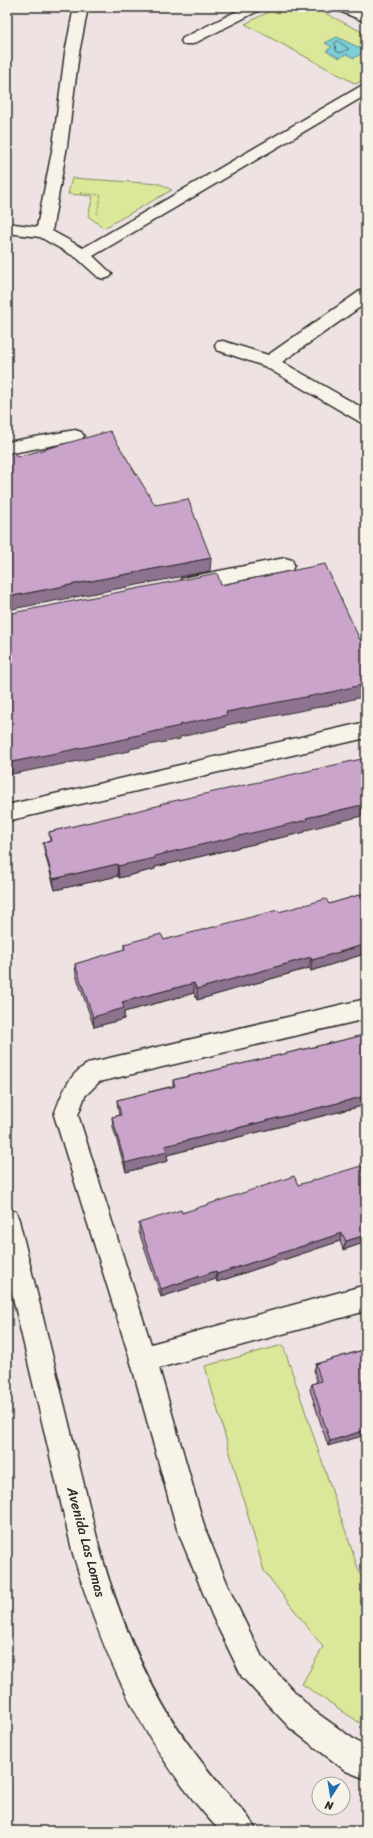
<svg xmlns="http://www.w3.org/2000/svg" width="373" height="1838" viewBox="0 0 373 1838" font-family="Sriracha,sans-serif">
<rect width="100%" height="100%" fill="#eee3e2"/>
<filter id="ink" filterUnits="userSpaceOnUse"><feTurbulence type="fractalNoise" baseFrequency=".025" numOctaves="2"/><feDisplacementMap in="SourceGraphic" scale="8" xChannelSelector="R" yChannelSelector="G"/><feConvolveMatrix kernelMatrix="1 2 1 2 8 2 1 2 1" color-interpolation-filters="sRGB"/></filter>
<g filter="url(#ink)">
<path fill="#dbe799" stroke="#838962" d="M 278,7 L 313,7 L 366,34 L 366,78 L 356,84 L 245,24 Z
M 72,178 L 160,184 L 172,190 L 104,228 L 88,216 L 93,196 L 68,194 Z
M 283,1345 L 366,1592 L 366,1727 L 302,1684 L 323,1647 L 264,1571 L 205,1366 Z"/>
<path fill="#7eced8" stroke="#5d8d93" d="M 337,37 L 366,51 L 354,58 L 346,54 L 340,58 L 326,51 L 332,47 L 325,43 Z"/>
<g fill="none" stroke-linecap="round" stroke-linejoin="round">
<path stroke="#4c6c70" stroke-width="1" d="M 338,41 L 349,49 L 340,53 L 336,51 L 335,43 Z"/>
<defs>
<path id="minor" d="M 74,7 L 88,7 L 79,53 L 67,146 L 52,231 L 83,248 L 361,86 L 366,85 L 366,95 L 93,256 L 112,274 L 110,277 L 104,279 L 98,277 L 77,258 L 40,237 L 7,233 L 7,223 L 37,227 L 53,146 L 65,53 Z
M 245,7 L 262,7 L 260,10 L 193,44 L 183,44 L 181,41 L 183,38 Z
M 335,7 L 353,7 L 366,13 L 366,22 L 337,10 Z
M 366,290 L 366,303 L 282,362 L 366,410 L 366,424 L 360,422 L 264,366 L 217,350 L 215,346 L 217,342 L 223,341 L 268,355 L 360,291 Z
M 75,430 L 81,432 L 84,436 L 81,440 L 7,454 L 7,442 Z
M 285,558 L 292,560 L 294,565 L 292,570 L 188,591 L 181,589 L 179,584 L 181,579 L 188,577 Z
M 366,722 L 366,738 L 7,821 L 7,805 Z
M 366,999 L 366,1019 L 99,1082 L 85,1096 L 78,1115 L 151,1344 L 366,1285 L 366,1311 L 159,1368 L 205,1529 L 232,1595 L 262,1657 L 310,1708 L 366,1748 L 366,1779 L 346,1771 L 290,1728 L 242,1677 L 212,1615 L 177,1529 L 130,1359 L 54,1115 C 62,1094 69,1071 92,1062 Z
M 7,1208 L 16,1212 L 19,1220 L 100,1550 C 120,1620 147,1688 191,1748 C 203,1764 215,1780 229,1795 C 239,1807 250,1816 256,1831 L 220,1831 C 146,1752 101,1654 72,1550 L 7,1272 Z"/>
</defs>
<use href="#minor" stroke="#2b2b2b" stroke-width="3"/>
<path stroke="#2b2b2b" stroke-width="1.5" stroke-dasharray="0.5 2" stroke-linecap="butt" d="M 80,193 L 101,195 L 97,214"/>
<use href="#minor" fill="#f7f3e8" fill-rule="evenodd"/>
</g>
<path fill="#af8daf" stroke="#2b2b2b" d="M 160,804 L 306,830 L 305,832 L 155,867 L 155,869 L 119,878 L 118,876 L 55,890 L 45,854 L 43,843 L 50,841 L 49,832 L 160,806 Z
M 366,893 L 366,956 L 362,957 L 361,955 L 311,971 L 309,968 L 197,1000 L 194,993 L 124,1012 L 124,1019 L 94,1027 L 76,975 L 75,964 L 124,950 L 124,944 L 164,940 L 279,912 L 329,904 Z
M 366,1034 L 366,1105 L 167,1155 L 168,1161 L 126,1172 L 113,1127 L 112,1117 L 119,1115 L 118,1110 L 117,1100 L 173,1086 L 173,1080 L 352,1038 Z
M 366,1168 L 366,1242 L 343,1250 L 340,1241 L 217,1282 L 216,1279 L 161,1297 L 139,1232 L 139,1223 L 298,1185 Z
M 366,1349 L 328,1446 L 310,1390 L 312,1384 L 317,1382 L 314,1370 L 316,1364 Z"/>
<path fill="#8e738e" stroke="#2b2b2b" d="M 211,558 L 210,571 L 7,610 L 7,597 Z
M 366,684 L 366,696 L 325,706 L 226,725 L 226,727 L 180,737 L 180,739 L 130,749 L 130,751 L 7,775 L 7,763 L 129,737 L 179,725 L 226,712 Z
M 366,804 L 366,815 L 306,830 L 305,832 L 155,867 L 155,869 L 119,878 L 118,866 L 154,856 L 306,818 Z
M 117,864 L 118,876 L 55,890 L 53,879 Z
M 363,945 L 361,955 L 311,971 L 312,960 Z
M 366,945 L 366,956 L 362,957 L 364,946 Z
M 311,957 L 309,968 L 197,1000 L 197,989 Z
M 194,983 L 194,993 L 124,1012 L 124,1019 L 94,1027 L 93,1017 L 122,1002 Z
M 366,1096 L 366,1105 L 167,1155 L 168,1161 L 126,1172 L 125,1163 L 165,1146 Z
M 342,1233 L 340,1241 L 217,1282 L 217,1274 Z
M 366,1235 L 366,1242 L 343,1250 L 346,1241 Z
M 216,1271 L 216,1279 L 161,1297 L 161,1289 Z
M 366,1430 L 366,1435 L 328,1446 L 330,1441 Z"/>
<path fill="#cba4cb" stroke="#2b2b2b" d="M 110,431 L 155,505 L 188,499 L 211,558 L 7,597 L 7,454 L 14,452 L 17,457 Z
M 325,564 L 360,640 L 366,638 L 366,684 L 327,693 L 226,712 L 227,715 L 179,725 L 180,726 L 129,737 L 130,738 L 7,763 L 7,614 L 217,573 L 221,585 Z
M 366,758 L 366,804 L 306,818 L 307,820 L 154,856 L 155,858 L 118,866 L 117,864 L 53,879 L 43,843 L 51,841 L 49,832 L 161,805 L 160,804 Z
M 366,893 L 366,945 L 364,946 L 363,945 L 312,960 L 311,957 L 197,989 L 194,983 L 122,1002 L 124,1008 L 93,1017 L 75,964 L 125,949 L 124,944 L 161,934 L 164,940 L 278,910 L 279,912 L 326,899 L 329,904 Z
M 366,1034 L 366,1096 L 165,1146 L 167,1152 L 125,1163 L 112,1117 L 121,1115 L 117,1100 L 175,1086 L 173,1080 L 352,1038 Z
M 361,1166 L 362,1169 L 366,1168 L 366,1235 L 346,1241 L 342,1233 L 217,1274 L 216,1271 L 161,1289 L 139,1223 L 181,1210 L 182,1213 L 294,1176 L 298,1185 Z
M 366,1349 L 366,1430 L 330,1441 L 312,1384 L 321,1381 L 316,1364 Z"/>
</g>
<g text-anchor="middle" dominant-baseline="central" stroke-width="3" stroke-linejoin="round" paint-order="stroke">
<g font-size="14" fill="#2b2b2b" stroke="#f7f3e8">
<text transform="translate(86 1542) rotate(75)">Avenida Las Lomas</text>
</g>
</g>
<rect width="373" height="1838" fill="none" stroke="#f7f3e8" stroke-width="24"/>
<rect x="12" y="12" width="349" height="1814" fill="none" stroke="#2b2b2b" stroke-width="1.5" filter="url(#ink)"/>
<g transform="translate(331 1796) rotate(192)"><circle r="19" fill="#f7f3e8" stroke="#a5a39c"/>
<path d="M0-3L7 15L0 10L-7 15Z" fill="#1f6fb2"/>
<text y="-6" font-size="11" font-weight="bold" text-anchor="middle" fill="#2b2b2b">N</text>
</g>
</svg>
